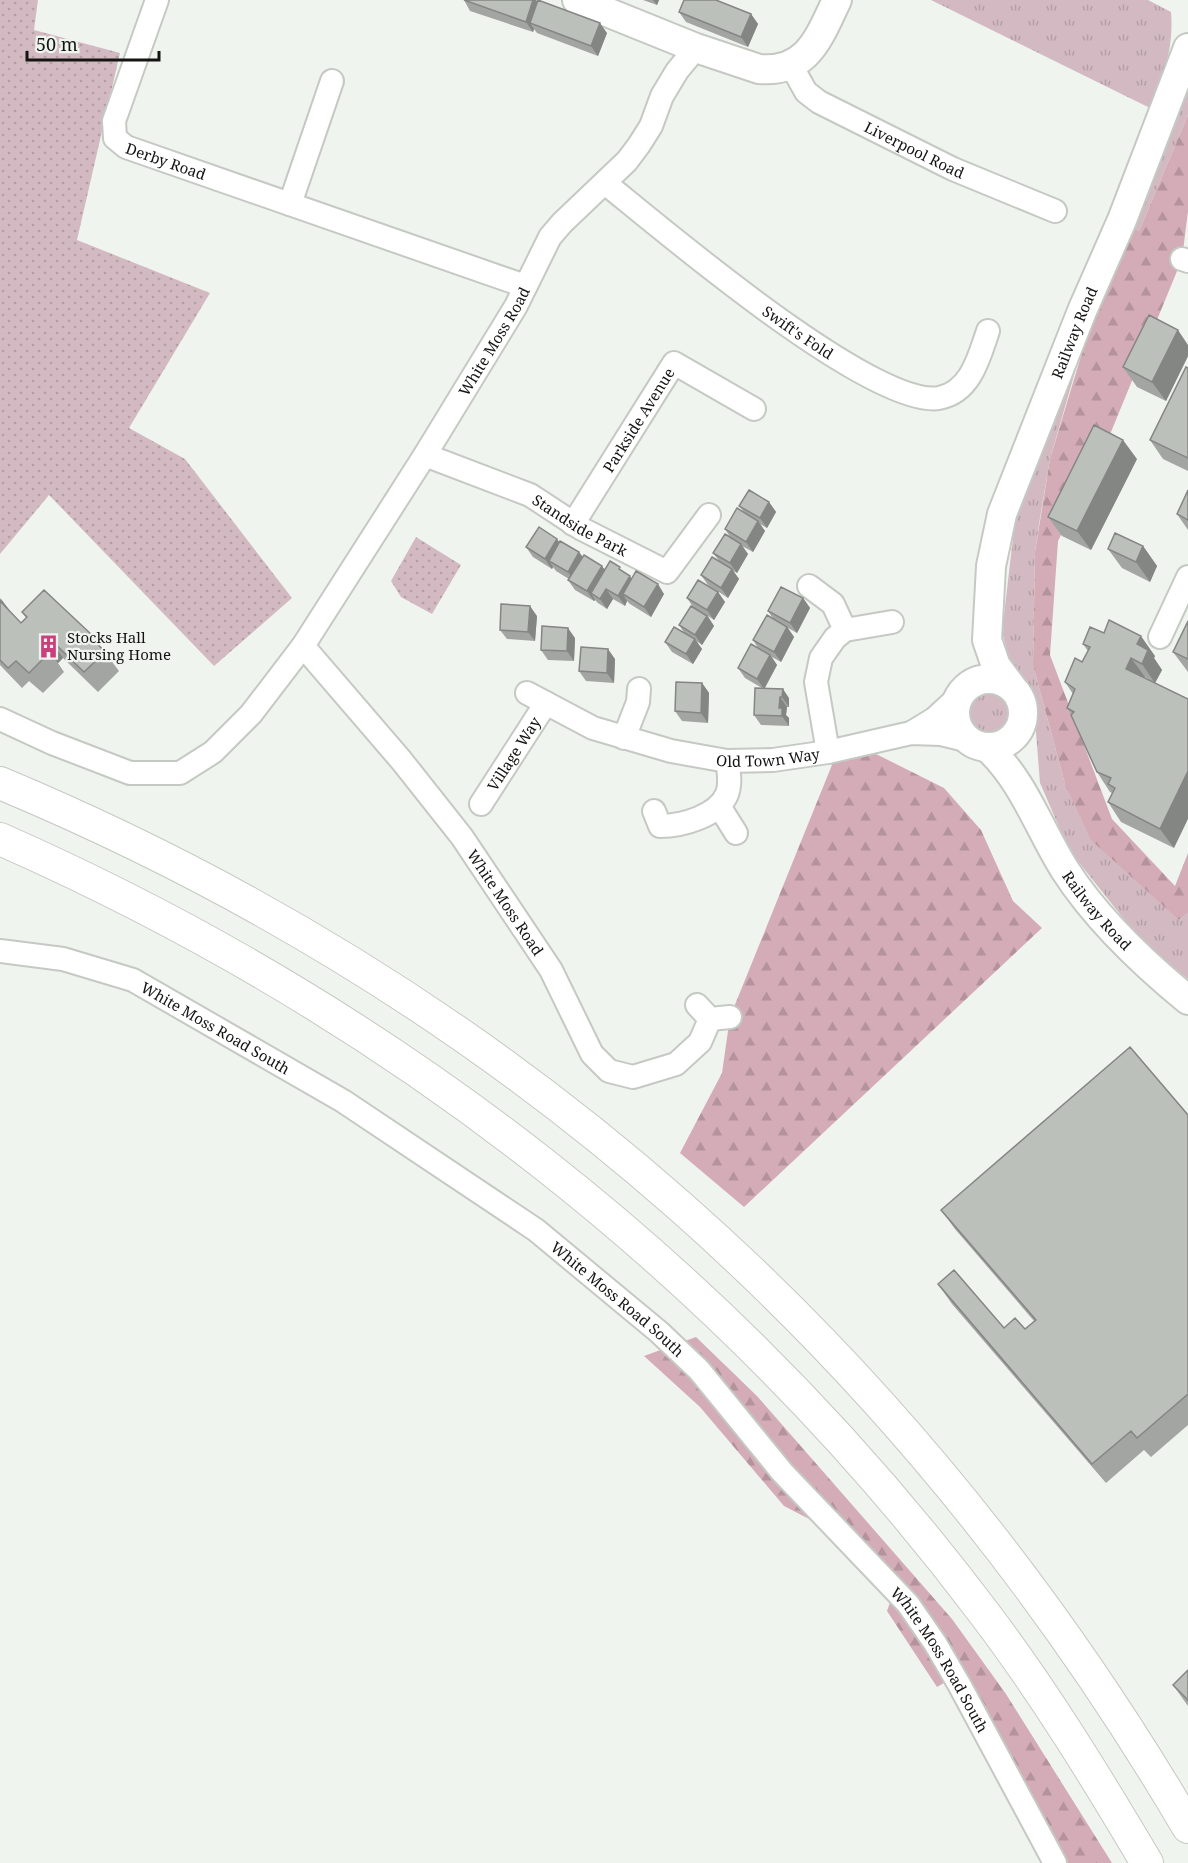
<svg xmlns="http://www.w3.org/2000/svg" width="1188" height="1863" viewBox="0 0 1188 1863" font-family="'Noto Serif',serif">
<defs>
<pattern id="grass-tufts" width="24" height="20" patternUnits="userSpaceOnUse" patternTransform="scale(1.5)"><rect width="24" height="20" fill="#d3bac2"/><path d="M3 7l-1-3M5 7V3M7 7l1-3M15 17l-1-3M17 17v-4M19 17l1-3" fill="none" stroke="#b49fa6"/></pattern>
<pattern id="forest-firs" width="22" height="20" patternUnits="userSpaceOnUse" patternTransform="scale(1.5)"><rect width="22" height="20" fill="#d3acb8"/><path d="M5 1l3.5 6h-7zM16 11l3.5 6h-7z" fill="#b4939d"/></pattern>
<pattern id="park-dots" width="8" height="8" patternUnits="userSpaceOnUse" patternTransform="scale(1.5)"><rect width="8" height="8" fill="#d3bac2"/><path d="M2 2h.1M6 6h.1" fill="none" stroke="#b49fa6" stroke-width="1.8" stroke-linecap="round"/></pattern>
</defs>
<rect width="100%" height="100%" fill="#f0f4ef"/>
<path fill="url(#grass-tufts)" d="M 931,0 L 1148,0 L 1171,12 C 1174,48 1164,75 1150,108 Z
M 1188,78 L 1188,115 L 1139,231 L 1122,220 Z
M 1088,327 L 1050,459 L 1040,518 L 1035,552 L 1033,665 L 1065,784 L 1179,920 L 1188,913 L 1188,979 L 1146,947 L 1069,850 L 1040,783 L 1035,720 L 1028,685 L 1011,667 L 1002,632 L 1018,495 Z
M970 712a20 20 0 1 1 40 0a20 20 0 1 1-40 0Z"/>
<path fill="url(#forest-firs)" d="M 1188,115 L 1188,211 L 1182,259 L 1104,449 L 1058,541 L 1050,655 L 1112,819 L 1175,886 L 1188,853 L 1188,913 L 1179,920 L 1091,840 L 1065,784 L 1033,665 L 1035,552 L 1050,459 L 1122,220 L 1139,231 Z
M 860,746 L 944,788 L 981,830 L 1013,901 L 1042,928 L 744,1207 L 680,1153 L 722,1073 L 730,1017 L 838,750 Z
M 696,1337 L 757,1396 L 952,1619 L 1006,1694 L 1112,1863 L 1058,1863 L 949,1680 L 937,1687 L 887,1611 L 896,1586 L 815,1522 L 784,1506 L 700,1407 L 644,1356 Z"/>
<path fill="url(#park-dots)" d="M 0,0 L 38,0 L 34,30 L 120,53 L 77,240 L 210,293 L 129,428 L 185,459 L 292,598 L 214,666 L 49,495 L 0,554 Z
M 416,537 L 461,565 L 432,614 L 401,597 L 391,581 Z"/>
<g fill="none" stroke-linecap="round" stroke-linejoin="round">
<defs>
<g id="minor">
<path id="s1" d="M 157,0 L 114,121 L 115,138 L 126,147 L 525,286"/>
<path id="s2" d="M 791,65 L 806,92 L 819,102 L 953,169 L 1055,211"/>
<path id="s3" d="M 605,183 C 661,228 873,409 939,398 C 971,392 979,357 988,331"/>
<path d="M 290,204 L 332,81"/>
<path d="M 1182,259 L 1188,261"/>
<path id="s4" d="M 425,455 L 530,495 L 582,529 L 667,572 L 709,515"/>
<path id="s5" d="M 573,524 L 674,363 L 754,409"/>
<path d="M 809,586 L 833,604 L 845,630"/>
<path d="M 1160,637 L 1188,577"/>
<path id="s6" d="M 303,646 L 401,760 L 462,837 L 551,970 L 592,1054 L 609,1071 L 633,1077 L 676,1064 L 700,1042 L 710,1019"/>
<path id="s7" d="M 527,693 L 593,728 L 671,751 L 727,761 L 773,760 L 828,752 L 911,733 L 941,734 L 970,741"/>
<path id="s8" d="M 0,719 L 52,743 L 130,773 L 180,773 L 213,752 L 251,714 L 303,646 L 425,455 L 516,306 L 550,237 L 562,223 L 627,161 L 639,145 L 651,126 L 662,96 L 677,71 L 696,48"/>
<path d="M 911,733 L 934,719 L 958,697"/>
<path d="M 624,738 L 638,702 L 639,689"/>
<path d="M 828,752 L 816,682 L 821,658 L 835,638 L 845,630 L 892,622"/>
<path id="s9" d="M 481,804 L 546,703"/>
<path d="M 719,806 L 736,833"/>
<path d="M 654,811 L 660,826 C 682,826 718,816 727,794 C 731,784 729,772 727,761"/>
<path id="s10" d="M 0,951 L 63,959 L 133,980 L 343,1101 L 536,1230 L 659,1332 L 699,1370 L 782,1472 L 908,1604 L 935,1643 L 960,1686 L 1055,1863"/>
<path d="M 697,1005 L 710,1019 L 730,1017"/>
</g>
<g id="major">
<path d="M 577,0 L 696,48 L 759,69 C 808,73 819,37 837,0"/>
<circle cx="989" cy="713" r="34"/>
<path id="s11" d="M 1011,686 L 996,666 L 987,640 L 991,566 L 1002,514 L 1082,311 L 1122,220 L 1188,48"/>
<path id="s12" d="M 987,747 C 1024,781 1039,829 1065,870 C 1097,920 1143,963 1188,1000"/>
</g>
<path id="highway" d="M 0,783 C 510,996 908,1351 1188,1827
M 0,839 C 390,1011 727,1272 984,1613 C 1044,1692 1096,1777 1147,1863"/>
</defs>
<use href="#minor" stroke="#c5c9c3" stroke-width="26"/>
<use href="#major" stroke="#c5c9c3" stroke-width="32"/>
<use href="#highway" stroke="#c5c9c3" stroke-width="34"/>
<use href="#minor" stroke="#fff" stroke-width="22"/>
<use href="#major" stroke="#fff" stroke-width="28"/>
<use href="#highway" stroke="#fff" stroke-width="32"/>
</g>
<path fill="#a2a5a1" d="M 464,0 L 536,0 L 538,2 L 607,33 L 598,56 L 537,33 L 534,29 L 533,32 L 470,11 Z
M 643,0 L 659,0 L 657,5 Z
M 679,12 L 751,14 L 758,24 L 748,47 L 686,22 Z
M 1188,345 L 1188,356 L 1166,401 L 1137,387 L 1123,367 Z
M 1188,368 L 1188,471 L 1163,459 L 1150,440 Z
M 1137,459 L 1091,550 L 1062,536 L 1048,517 Z
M 1188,490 L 1188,530 L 1177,514 Z
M 769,502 L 776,512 L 767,528 L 760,524 L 765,531 L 753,552 L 742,546 L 748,554 L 737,573 L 733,571 L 739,579 L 728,598 L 708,585 L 701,575 L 720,562 L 713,553 L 730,537 L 725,529 L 744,512 L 739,506 Z
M 560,542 L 579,552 L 582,556 L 605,569 L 623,572 L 632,579 L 664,594 L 651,617 L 630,604 L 627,601 L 625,606 L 613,599 L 607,609 L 598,603 L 595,600 L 594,601 L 575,590 L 568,580 L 569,579 L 556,571 L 553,567 L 552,569 L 533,557 L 526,547 Z
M 1143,546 L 1157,566 L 1150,582 L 1122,568 L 1108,549 Z
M 718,592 L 725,602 L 714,620 L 708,616 L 714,626 L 702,645 L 696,641 L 702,649 L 693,664 L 672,652 L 665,642 L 685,634 L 679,625 L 693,607 L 687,598 Z
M 0,598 L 11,612 L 21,623 L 26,618 L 22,612 L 92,635 L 119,671 L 98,692 L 63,658 L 58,663 L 64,672 L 43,693 L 29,681 L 22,688 L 0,665 Z
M 803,598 L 810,608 L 797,633 L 788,628 L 794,637 L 781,662 L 772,657 L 777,665 L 765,688 L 789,698 L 789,707 L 787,707 L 786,715 L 789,718 L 789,726 L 761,725 L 754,715 L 762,688 L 745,678 L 738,668 L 758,648 L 753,640 L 774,620 L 768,611 Z
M 537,616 L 535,641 L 507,639 L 500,630 Z
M 1188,621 L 1188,672 L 1173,652 Z
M 575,638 L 574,661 L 548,660 L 541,650 Z
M 1083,644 L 1155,656 L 1154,658 L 1162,670 L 1155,683 L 1145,677 L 1144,678 L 1174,848 L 1121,822 L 1108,802 L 1112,793 L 1110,792 L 1097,772 L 1072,715 L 1067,708 L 1073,694 L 1065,682 L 1082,662 L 1088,651 Z
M 615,659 L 614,683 L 586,681 L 579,671 Z
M 702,683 L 709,693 L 708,723 L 682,721 L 675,711 Z
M 1188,1115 L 1188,1425 L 1151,1457 L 1144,1450 L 1106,1483 L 952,1304 L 938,1284 L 1004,1328 L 1025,1329 L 1034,1321 L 955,1229 L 941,1210 Z
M 1188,1670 L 1188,1706 L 1173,1685 Z"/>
<path fill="#848683" d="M 533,0 L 536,0 L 541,7 L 530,23 L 534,29 L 533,32 L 526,22 Z
M 653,0 L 659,0 L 657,5 Z
M 751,14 L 758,24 L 748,47 L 741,37 Z
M 600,23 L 607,33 L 598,56 L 591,46 Z
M 1178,330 L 1188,345 L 1188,356 L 1166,401 L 1152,382 Z
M 1123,440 L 1137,459 L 1091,550 L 1077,531 Z
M 769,502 L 776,512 L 767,528 L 760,518 Z
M 758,521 L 765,531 L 753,552 L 746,542 Z
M 557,539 L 564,549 L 549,561 L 553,567 L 552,569 L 545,559 Z
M 741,544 L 748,554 L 737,573 L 730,563 Z
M 1143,546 L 1157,566 L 1150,582 L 1136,562 Z
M 579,552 L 586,562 L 575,582 L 568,572 Z
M 602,566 L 609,576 L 591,593 L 595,600 L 594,601 L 587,591 Z
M 732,569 L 739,579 L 728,598 L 721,588 Z
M 630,576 L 637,586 L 623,594 L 627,601 L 625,606 L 618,596 Z
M 658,584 L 664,594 L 651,617 L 644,607 Z
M 606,589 L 613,599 L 607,609 L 600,599 Z
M 718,592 L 725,602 L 714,620 L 707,610 Z
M 803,598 L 810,608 L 797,633 L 790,623 Z
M 1,599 L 15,618 L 0,602 Z
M 530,606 L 537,616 L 535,641 L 528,632 Z
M 707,616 L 714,626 L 702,645 L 695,635 Z
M 787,627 L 794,637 L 781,662 L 774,652 Z
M 568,628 L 575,638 L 574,661 L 567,651 Z
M 1141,636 L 1155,656 L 1154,658 L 1162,670 L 1155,683 L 1142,664 L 1137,644 Z
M 49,638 L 63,658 L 58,663 L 50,652 L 43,645 Z
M 695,639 L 702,649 L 693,664 L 686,654 Z
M 608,649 L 615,659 L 614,683 L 607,673 Z
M 770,655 L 777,665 L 764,689 L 757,679 Z
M 1131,658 L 1145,677 L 1140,689 L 1126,669 Z
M 702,683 L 709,693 L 708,723 L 701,713 Z
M 783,689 L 789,698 L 789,707 L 782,697 Z
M 780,697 L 787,707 L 786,715 L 789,718 L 789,726 L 782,716 L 779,708 Z
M 1188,771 L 1188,819 L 1174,848 L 1160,829 Z"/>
<path fill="#bcc0bb" stroke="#848683" stroke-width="1.5" d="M 464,0 L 533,0 L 526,22 Z
M 538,0 L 600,23 L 591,46 L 530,23 Z
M 684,0 L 716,0 L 751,14 L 741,37 L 679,12 Z
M 1149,315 L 1178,330 L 1152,382 L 1123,367 Z
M 1186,367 L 1188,368 L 1188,458 L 1150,440 Z
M 1094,425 L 1123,440 L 1077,531 L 1048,517 Z
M 749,490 L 769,502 L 760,518 L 739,506 Z
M 1188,490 L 1188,520 L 1177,514 Z
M 737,508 L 758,521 L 746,542 L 725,529 Z
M 539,527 L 557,539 L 545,559 L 526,547 Z
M 1115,533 L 1143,546 L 1136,562 L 1108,549 Z
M 725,534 L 741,544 L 730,563 L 713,553 Z
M 560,541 L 579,552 L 568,572 L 549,561 Z
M 584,555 L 602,566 L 587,591 L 568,580 Z
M 712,557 L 732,569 L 721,588 L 701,575 Z
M 610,561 L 620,567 L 619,569 L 630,576 L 618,596 L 606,589 L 600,599 L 591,593 Z
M 636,571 L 658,584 L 644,607 L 623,594 Z
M 698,580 L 718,592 L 707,610 L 687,598 Z
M 781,587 L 803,598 L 790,623 L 768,611 Z
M 44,590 L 92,635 L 90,636 L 105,652 L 84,672 L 49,638 L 43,645 L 50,652 L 29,673 L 16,661 L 8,668 L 0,660 L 0,601 L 21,623 L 27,617 L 22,612 Z
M 501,604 L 530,606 L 528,632 L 500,630 Z
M 691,606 L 707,616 L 695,635 L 679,625 Z
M 767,615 L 787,627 L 774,652 L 753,640 Z
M 1109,620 L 1141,636 L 1137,644 L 1148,650 L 1142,664 L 1131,658 L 1126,669 L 1188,699 L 1188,771 L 1160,829 L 1108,802 L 1115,788 L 1108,784 L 1111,778 L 1097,772 L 1071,715 L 1074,712 L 1067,708 L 1075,689 L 1065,682 L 1075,658 L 1082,662 L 1090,647 L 1083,644 L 1090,627 L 1104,633 Z
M 1188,621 L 1188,659 L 1173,652 Z
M 542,626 L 568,628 L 567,651 L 541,650 Z
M 674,627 L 695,639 L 686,654 L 665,642 Z
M 751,644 L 770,655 L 757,679 L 738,668 Z
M 581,647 L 608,649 L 607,673 L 579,671 Z
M 676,682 L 702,683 L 701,713 L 675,711 Z
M 755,688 L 783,689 L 782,697 L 780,697 L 779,708 L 782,708 L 782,716 L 754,715 Z
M 1130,1047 L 1188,1115 L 1188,1394 L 1137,1438 L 1131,1431 L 1092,1464 L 938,1284 L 954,1270 L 1004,1328 L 1015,1318 L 1025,1329 L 1036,1320 L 941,1210 Z
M 1188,1670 L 1188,1700 L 1173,1685 Z"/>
<defs>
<symbol id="building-bare" viewBox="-9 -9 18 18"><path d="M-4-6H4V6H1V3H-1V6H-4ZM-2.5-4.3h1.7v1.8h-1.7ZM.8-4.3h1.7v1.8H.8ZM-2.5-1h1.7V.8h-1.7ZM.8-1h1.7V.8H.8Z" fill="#c9407c" stroke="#f0f4ef" stroke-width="2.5" paint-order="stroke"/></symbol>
</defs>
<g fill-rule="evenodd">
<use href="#building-bare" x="32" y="630" width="33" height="33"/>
</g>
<g text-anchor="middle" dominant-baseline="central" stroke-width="4.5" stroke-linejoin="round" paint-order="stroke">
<g font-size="15" fill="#141513" stroke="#f0f4ef">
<text stroke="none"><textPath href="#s2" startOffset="154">Liverpool Road</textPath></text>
<text stroke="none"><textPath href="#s1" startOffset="202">Derby Road</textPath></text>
<text stroke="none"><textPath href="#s3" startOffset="244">Swift's Fold</textPath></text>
<text stroke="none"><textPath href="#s11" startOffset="375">Railway Road</textPath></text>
<text stroke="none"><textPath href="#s8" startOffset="729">White Moss Road</textPath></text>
<text stroke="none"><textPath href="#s5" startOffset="123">Parkside Avenue</textPath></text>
<text stroke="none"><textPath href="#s4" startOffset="171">Standside Park</textPath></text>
<text stroke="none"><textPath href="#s9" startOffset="60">Village Way</textPath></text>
<text stroke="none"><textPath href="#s7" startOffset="254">Old Town Way</textPath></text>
<text stroke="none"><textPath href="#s6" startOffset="327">White Moss Road</textPath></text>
<text stroke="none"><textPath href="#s12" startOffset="198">Railway Road</textPath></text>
<text stroke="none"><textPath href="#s10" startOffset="232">White Moss Road South</textPath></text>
<text stroke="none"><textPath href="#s10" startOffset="718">White Moss Road South</textPath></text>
<text stroke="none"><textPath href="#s10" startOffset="1204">White Moss Road South</textPath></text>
</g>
<g font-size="15" fill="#141513" stroke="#f0f4ef" text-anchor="start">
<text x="67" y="637">Stocks Hall<tspan x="67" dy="17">Nursing Home</tspan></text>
</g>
</g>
<path d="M27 51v9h132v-9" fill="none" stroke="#141513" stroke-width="3"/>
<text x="36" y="51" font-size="18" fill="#141513" stroke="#f0f4ef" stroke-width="4.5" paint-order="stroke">50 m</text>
</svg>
